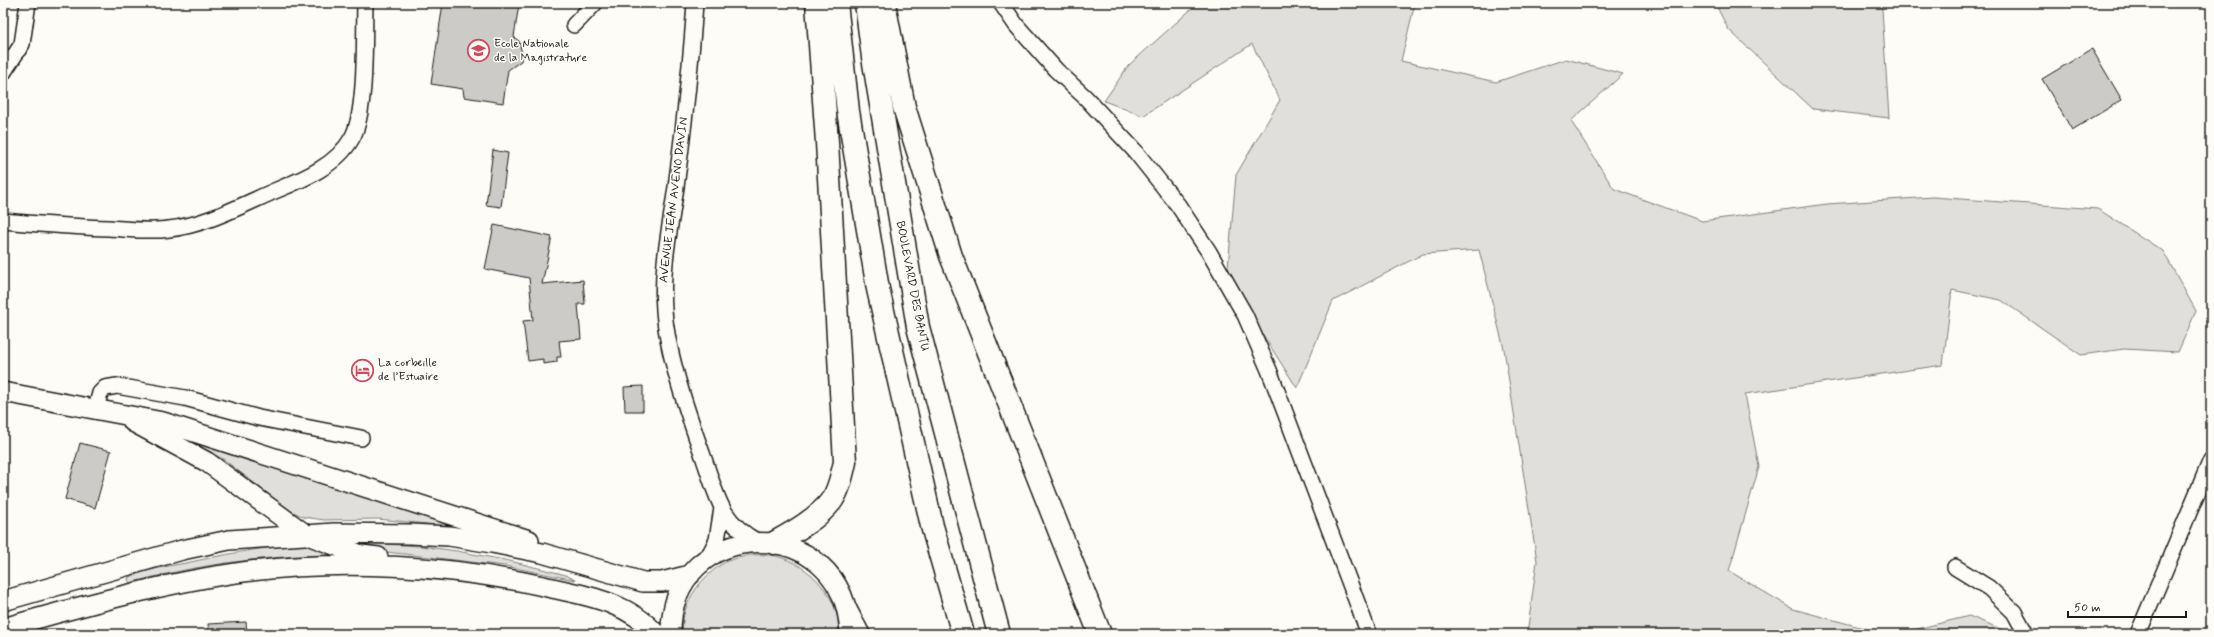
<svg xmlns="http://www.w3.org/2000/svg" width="2214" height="637" viewBox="0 0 2214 637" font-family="Mynerve,sans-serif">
<rect width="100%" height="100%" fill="#fdfcf7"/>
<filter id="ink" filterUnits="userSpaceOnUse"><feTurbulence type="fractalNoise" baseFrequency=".025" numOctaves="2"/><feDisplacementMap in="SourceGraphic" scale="8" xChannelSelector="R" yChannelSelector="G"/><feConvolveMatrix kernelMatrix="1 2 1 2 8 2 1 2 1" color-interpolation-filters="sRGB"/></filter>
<g filter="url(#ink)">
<path fill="#e0dfdb" stroke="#7e7e7c" d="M 1198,3 L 1415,3 L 1401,61 L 1496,82 L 1566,59 L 1623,74 L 1571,121 L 1614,189 L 1702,221 L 1827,204 L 1933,197 L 2098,209 L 2163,251 L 2196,311 L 2178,352 L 2124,349 L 2081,355 L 2001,300 L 1952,290 L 1943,365 L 1745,394 L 1759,467 L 1729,571 L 1793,609 L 1886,634 L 1527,634 L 1537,561 L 1504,349 L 1479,250 L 1423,254 L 1333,301 L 1297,388 L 1227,279 L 1236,175 L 1280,100 L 1252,44 L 1143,116 L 1104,101 L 1128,66 Z
M 1715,3 L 1877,3 L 1882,9 L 1889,118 L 1813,109 L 1728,29 Z
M 185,435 L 448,523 L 446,526 L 378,519 L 324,520 L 304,517 L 289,510 L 223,459 L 181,438 Z
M 363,543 L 421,546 L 457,551 L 510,561 L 566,575 L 575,580 L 505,566 L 370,550 L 356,546 Z
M 294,545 L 311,545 L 331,553 L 330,555 C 263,556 195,565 130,583 L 128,580 L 129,577 C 147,570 167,566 186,563 C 222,555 257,548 294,545 Z
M 749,555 C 757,555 768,554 776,556 C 809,564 842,598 838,634 L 683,634 C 679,606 700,578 722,564 C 729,559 740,558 749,555 Z
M 1969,616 L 2013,634 L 1897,634 Z"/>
<path fill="#cccbc8" stroke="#1c1c1c" d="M 443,3 L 519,4 L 514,37 L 519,41 L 522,54 L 521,61 L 508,70 L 503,103 L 464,97 L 463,89 L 431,84 Z
M 2092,49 L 2122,100 L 2072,130 L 2042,79 Z
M 493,150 L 508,153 L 501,207 L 486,205 Z
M 494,225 L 552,237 L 542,284 L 583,280 L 585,304 L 578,304 L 581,339 L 559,341 L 561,357 L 557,357 L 557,362 L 543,364 L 543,359 L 528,361 L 523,321 L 533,320 L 529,278 L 485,269 Z
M 643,386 L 643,411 L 625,411 L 624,387 Z
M 80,443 L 111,451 L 95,508 L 65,499 Z
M 246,622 L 247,634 L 209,634 L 208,624 Z"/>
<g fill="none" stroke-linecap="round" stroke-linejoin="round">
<defs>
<path id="minor" d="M 695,3 C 691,64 684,126 676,187 C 670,229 661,267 664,310 C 667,354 688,414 703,456 C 717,495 719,521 758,542
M 1001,3 L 1016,25 L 1056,70 L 1086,98 L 1135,151 L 1178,205 L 1209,252 L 1245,315 L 1269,370 L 1369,634
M 574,25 L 595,3
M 3,73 L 22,44 L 28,3
M 3,221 C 38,224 73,227 109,228 C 128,229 149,232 169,229 C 206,225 242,205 277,190 C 304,179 337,165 352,138 C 367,112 364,35 365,3
M 96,409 L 100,393 L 105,388 L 117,386 L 185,398 L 259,418 L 361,438
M 707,559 L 717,540 L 722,508
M 1955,567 L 1989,588 L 2014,612 L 2026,634
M 848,607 L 862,634
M 2138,634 L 2211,460"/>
<path id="major" d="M 3,392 L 163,422 L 529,540
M 133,422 L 207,462 L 305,534 L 361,555 L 378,557
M 3,601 L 182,550 L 229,540 L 334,533 L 410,534 L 449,536 L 492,543 L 542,553 L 643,582 L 662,582 L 690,575
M 3,628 C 82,606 162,583 243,572 C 341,559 447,565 543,586 C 584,595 627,601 656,634
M 671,634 C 669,515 845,509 850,634"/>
<path id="highway" d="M 836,3 L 848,111 L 878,289 L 932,526 L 963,634
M 866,3 L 873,57 L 918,327 L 999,634
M 884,3 L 904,107 L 951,256 L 1100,634
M 774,543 C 792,533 819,518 832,500 C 839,490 842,475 845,462 L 827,142 L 817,3"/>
</defs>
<use href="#minor" stroke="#1c1c1c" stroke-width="18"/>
<use href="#major" stroke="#1c1c1c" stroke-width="22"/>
<use href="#highway" stroke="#1c1c1c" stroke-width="25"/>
<use href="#minor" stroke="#fdfcf7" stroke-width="15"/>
<use href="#major" stroke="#fdfcf7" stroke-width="19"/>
<use href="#highway" stroke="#fdfcf7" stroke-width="22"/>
</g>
</g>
<defs>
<symbol id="university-ring" viewBox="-11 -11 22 22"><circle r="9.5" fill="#fdfcf7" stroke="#d1495b" stroke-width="1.5"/><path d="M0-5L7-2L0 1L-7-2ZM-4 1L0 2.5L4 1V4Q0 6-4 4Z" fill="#d1495b"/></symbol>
<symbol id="hotel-ring" viewBox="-11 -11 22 22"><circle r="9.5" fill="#fdfcf7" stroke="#d1495b" stroke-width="1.5"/><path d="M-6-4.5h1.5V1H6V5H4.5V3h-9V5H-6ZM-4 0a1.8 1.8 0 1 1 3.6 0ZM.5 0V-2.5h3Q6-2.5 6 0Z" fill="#d1495b"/></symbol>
</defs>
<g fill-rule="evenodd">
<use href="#university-ring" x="466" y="38" width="25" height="25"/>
<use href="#hotel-ring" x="350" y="358" width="25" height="25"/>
</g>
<g text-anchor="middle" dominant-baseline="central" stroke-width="3" stroke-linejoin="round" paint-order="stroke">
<g font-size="12" fill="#1c1c1c" stroke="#fdfcf7" text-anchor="start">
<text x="494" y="44">Ecole Nationale<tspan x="494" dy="14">de la Magistrature</tspan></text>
<text x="378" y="363">La corbeille<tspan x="378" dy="14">de l’Estuaire</tspan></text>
</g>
<g font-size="12" fill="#1c1c1c" stroke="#fdfcf7">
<text transform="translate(674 200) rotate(-83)">AVENUE JEAN AVENO DAVIN</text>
<text transform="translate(912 286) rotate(79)">BOULEVARD DES BANTU</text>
</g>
</g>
<rect width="2214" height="637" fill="none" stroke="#fdfcf7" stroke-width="16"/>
<rect x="8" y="8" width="2198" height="621" fill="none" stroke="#1c1c1c" stroke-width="1.5" filter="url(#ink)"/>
<path d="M2068 611v6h118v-6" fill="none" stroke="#1c1c1c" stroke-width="2"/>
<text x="2074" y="611" font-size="12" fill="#1c1c1c" stroke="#fdfcf7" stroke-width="3" paint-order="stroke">50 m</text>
</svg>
